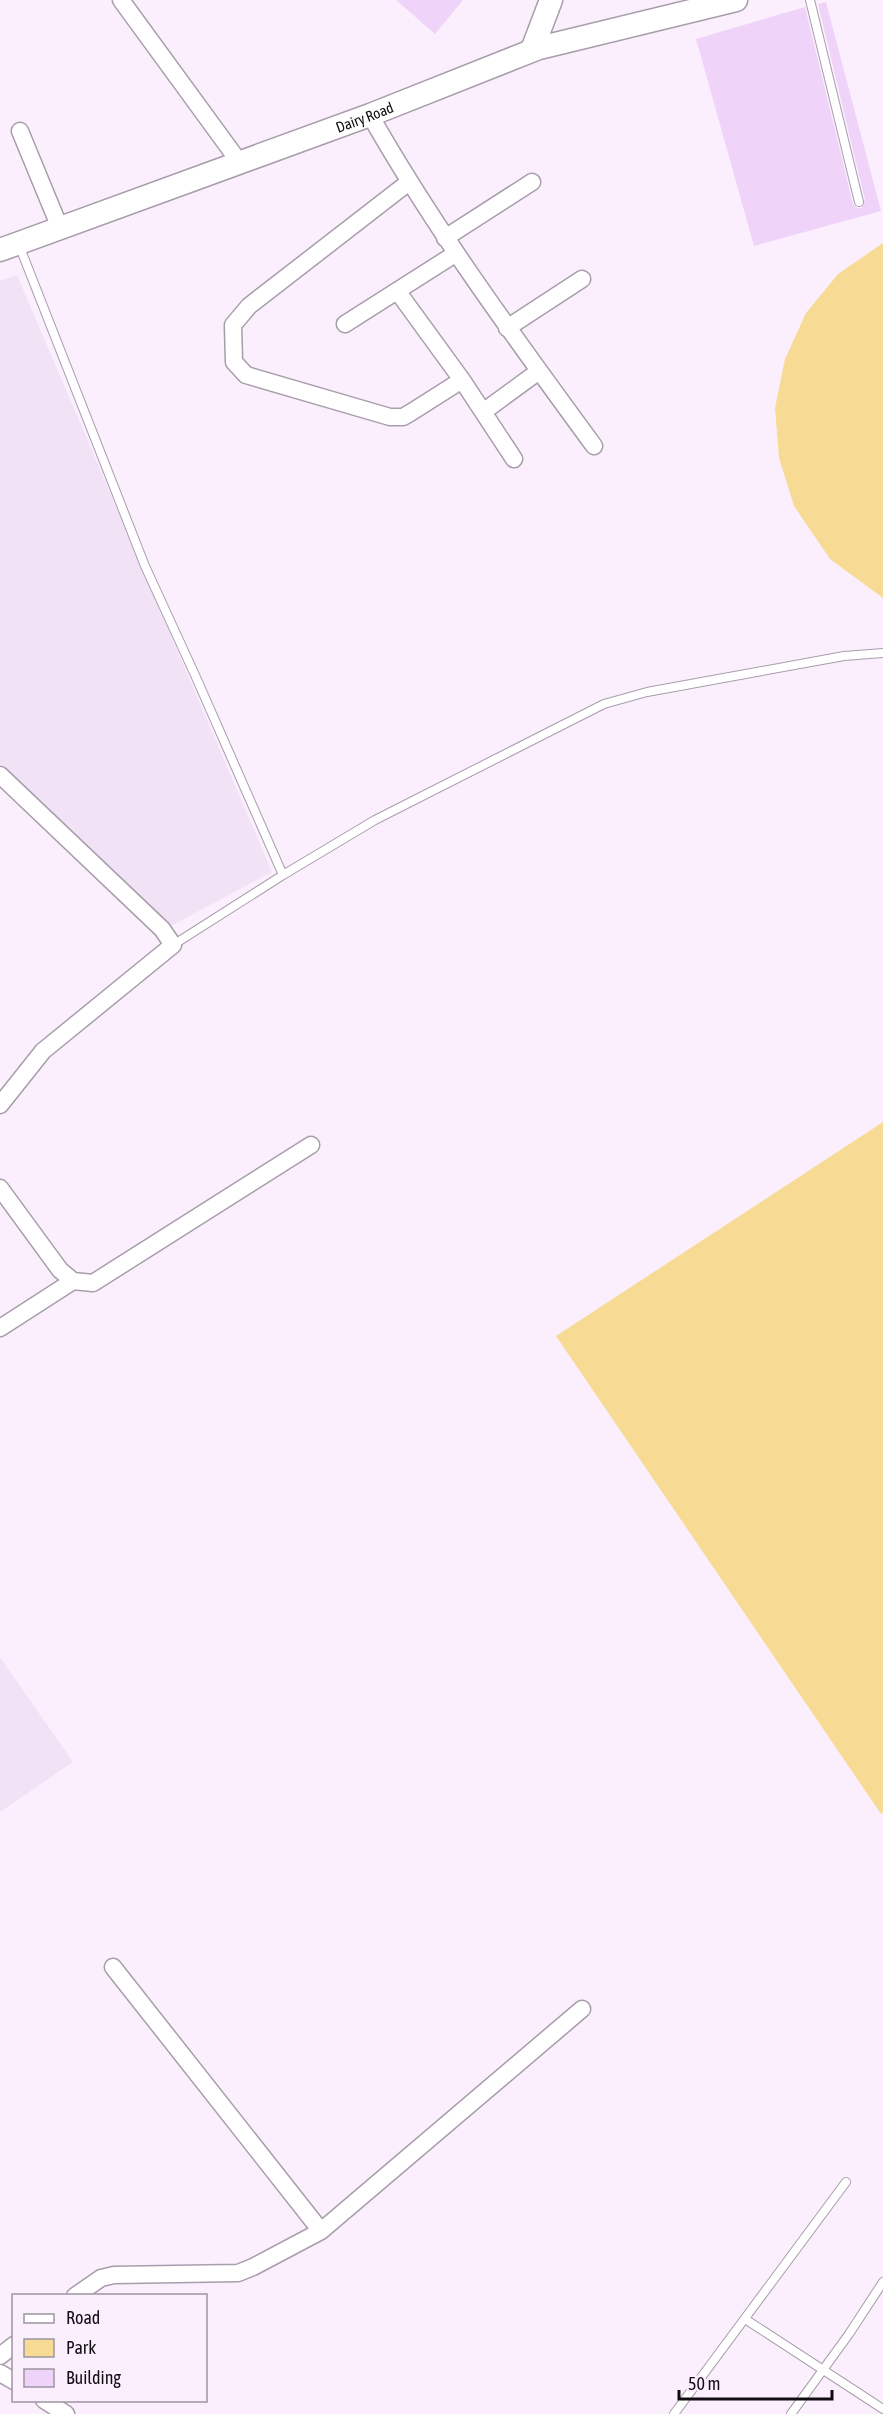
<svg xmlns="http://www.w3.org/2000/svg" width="883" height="2414" viewBox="0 0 883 2414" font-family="'Asap Condensed',sans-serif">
<rect width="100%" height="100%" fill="#fbeffe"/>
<path fill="#f2e2f6" d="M 17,275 L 272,872 L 169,927 L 0,764 L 0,281 Z
M 0,1657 L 73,1762 L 0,1812 Z"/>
<path fill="#f7db94" d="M 883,243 L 883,598 L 830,559 L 794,506 L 779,458 L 775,408 L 785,359 L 806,313 L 838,274 Z
M 883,1122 L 883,1812 L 881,1814 L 556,1336 Z"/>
<path fill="#f0d3f8" d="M 396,0 L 463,0 L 435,34 Z
M 826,2 L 881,211 L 754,246 L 696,39 L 805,7 L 853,204 L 857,208 L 861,208 L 865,200 L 818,4 Z"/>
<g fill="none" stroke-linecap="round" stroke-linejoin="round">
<defs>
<path id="lane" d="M 810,0 L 859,202
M 19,245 L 145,566 L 195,675 L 283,875
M 173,945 L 283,875 L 375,820 L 604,704 L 647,692 L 844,656 L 883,653
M 745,2319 L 883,2409
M 674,2414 L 846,2182
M 791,2414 L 849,2334 L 883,2282"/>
<path id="street" d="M 121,0 L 240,163
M 370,115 C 436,231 515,338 594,446
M 20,131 L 60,228
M 409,182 L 249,306 L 233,325 L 234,362 L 246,375 L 390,417 L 403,417 L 410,413 L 462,380
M 445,238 L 532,182
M 398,292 L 462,380 L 514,459
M 345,324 L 455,254
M 507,328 L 582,279
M 483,412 L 539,371
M 0,775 L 162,929 L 173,945 L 43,1051 L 0,1105
M 0,1188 L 60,1270 L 73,1281 L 93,1283 L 311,1145
M 0,1328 L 73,1281
M 113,1967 L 321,2231
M 75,2296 L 101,2278 L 114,2275 L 238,2273 L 253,2267 L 321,2231 L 582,2009
M 0,2356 L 14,2345
M 0,2373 L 14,2381
M 44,2400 L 66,2414"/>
<g id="secondary">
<path d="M 532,50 L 551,0"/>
<path id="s1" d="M 0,250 L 370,115 L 539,48 L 736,0"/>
</g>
</defs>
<use href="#lane" stroke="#a89dab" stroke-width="10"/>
<use href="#street" stroke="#a89dab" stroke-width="19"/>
<use href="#secondary" stroke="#a89dab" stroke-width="25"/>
<use href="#lane" stroke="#fff" stroke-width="8"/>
<use href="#street" stroke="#fff" stroke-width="16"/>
<use href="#secondary" stroke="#fff" stroke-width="22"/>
</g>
<g text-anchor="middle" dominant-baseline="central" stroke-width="5" stroke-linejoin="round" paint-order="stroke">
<g font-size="15" fill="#110d12" stroke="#fbeffe">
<text stroke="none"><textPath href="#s1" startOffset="388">Dairy Road</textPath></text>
</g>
</g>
<rect x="12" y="2294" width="195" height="108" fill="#fbeffe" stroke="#9d95a0" stroke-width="1.5"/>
<rect x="24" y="2314" width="30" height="9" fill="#ffffff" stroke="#9d95a0" stroke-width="1.5"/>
<text x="66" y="2324" font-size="18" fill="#110d12">Road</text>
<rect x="24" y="2339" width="30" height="18" fill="#f7db94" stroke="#9d95a0" stroke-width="1.5"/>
<text x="66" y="2354" font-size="18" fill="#110d12">Park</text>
<rect x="24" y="2369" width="30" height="18" fill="#f0d3f8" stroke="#9d95a0" stroke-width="1.5"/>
<text x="66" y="2384" font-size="18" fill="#110d12">Building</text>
<path d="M679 2390v9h153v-9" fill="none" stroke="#110d12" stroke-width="3"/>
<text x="688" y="2390" font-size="18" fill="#110d12" stroke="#fbeffe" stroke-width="4.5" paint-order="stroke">50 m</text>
</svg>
